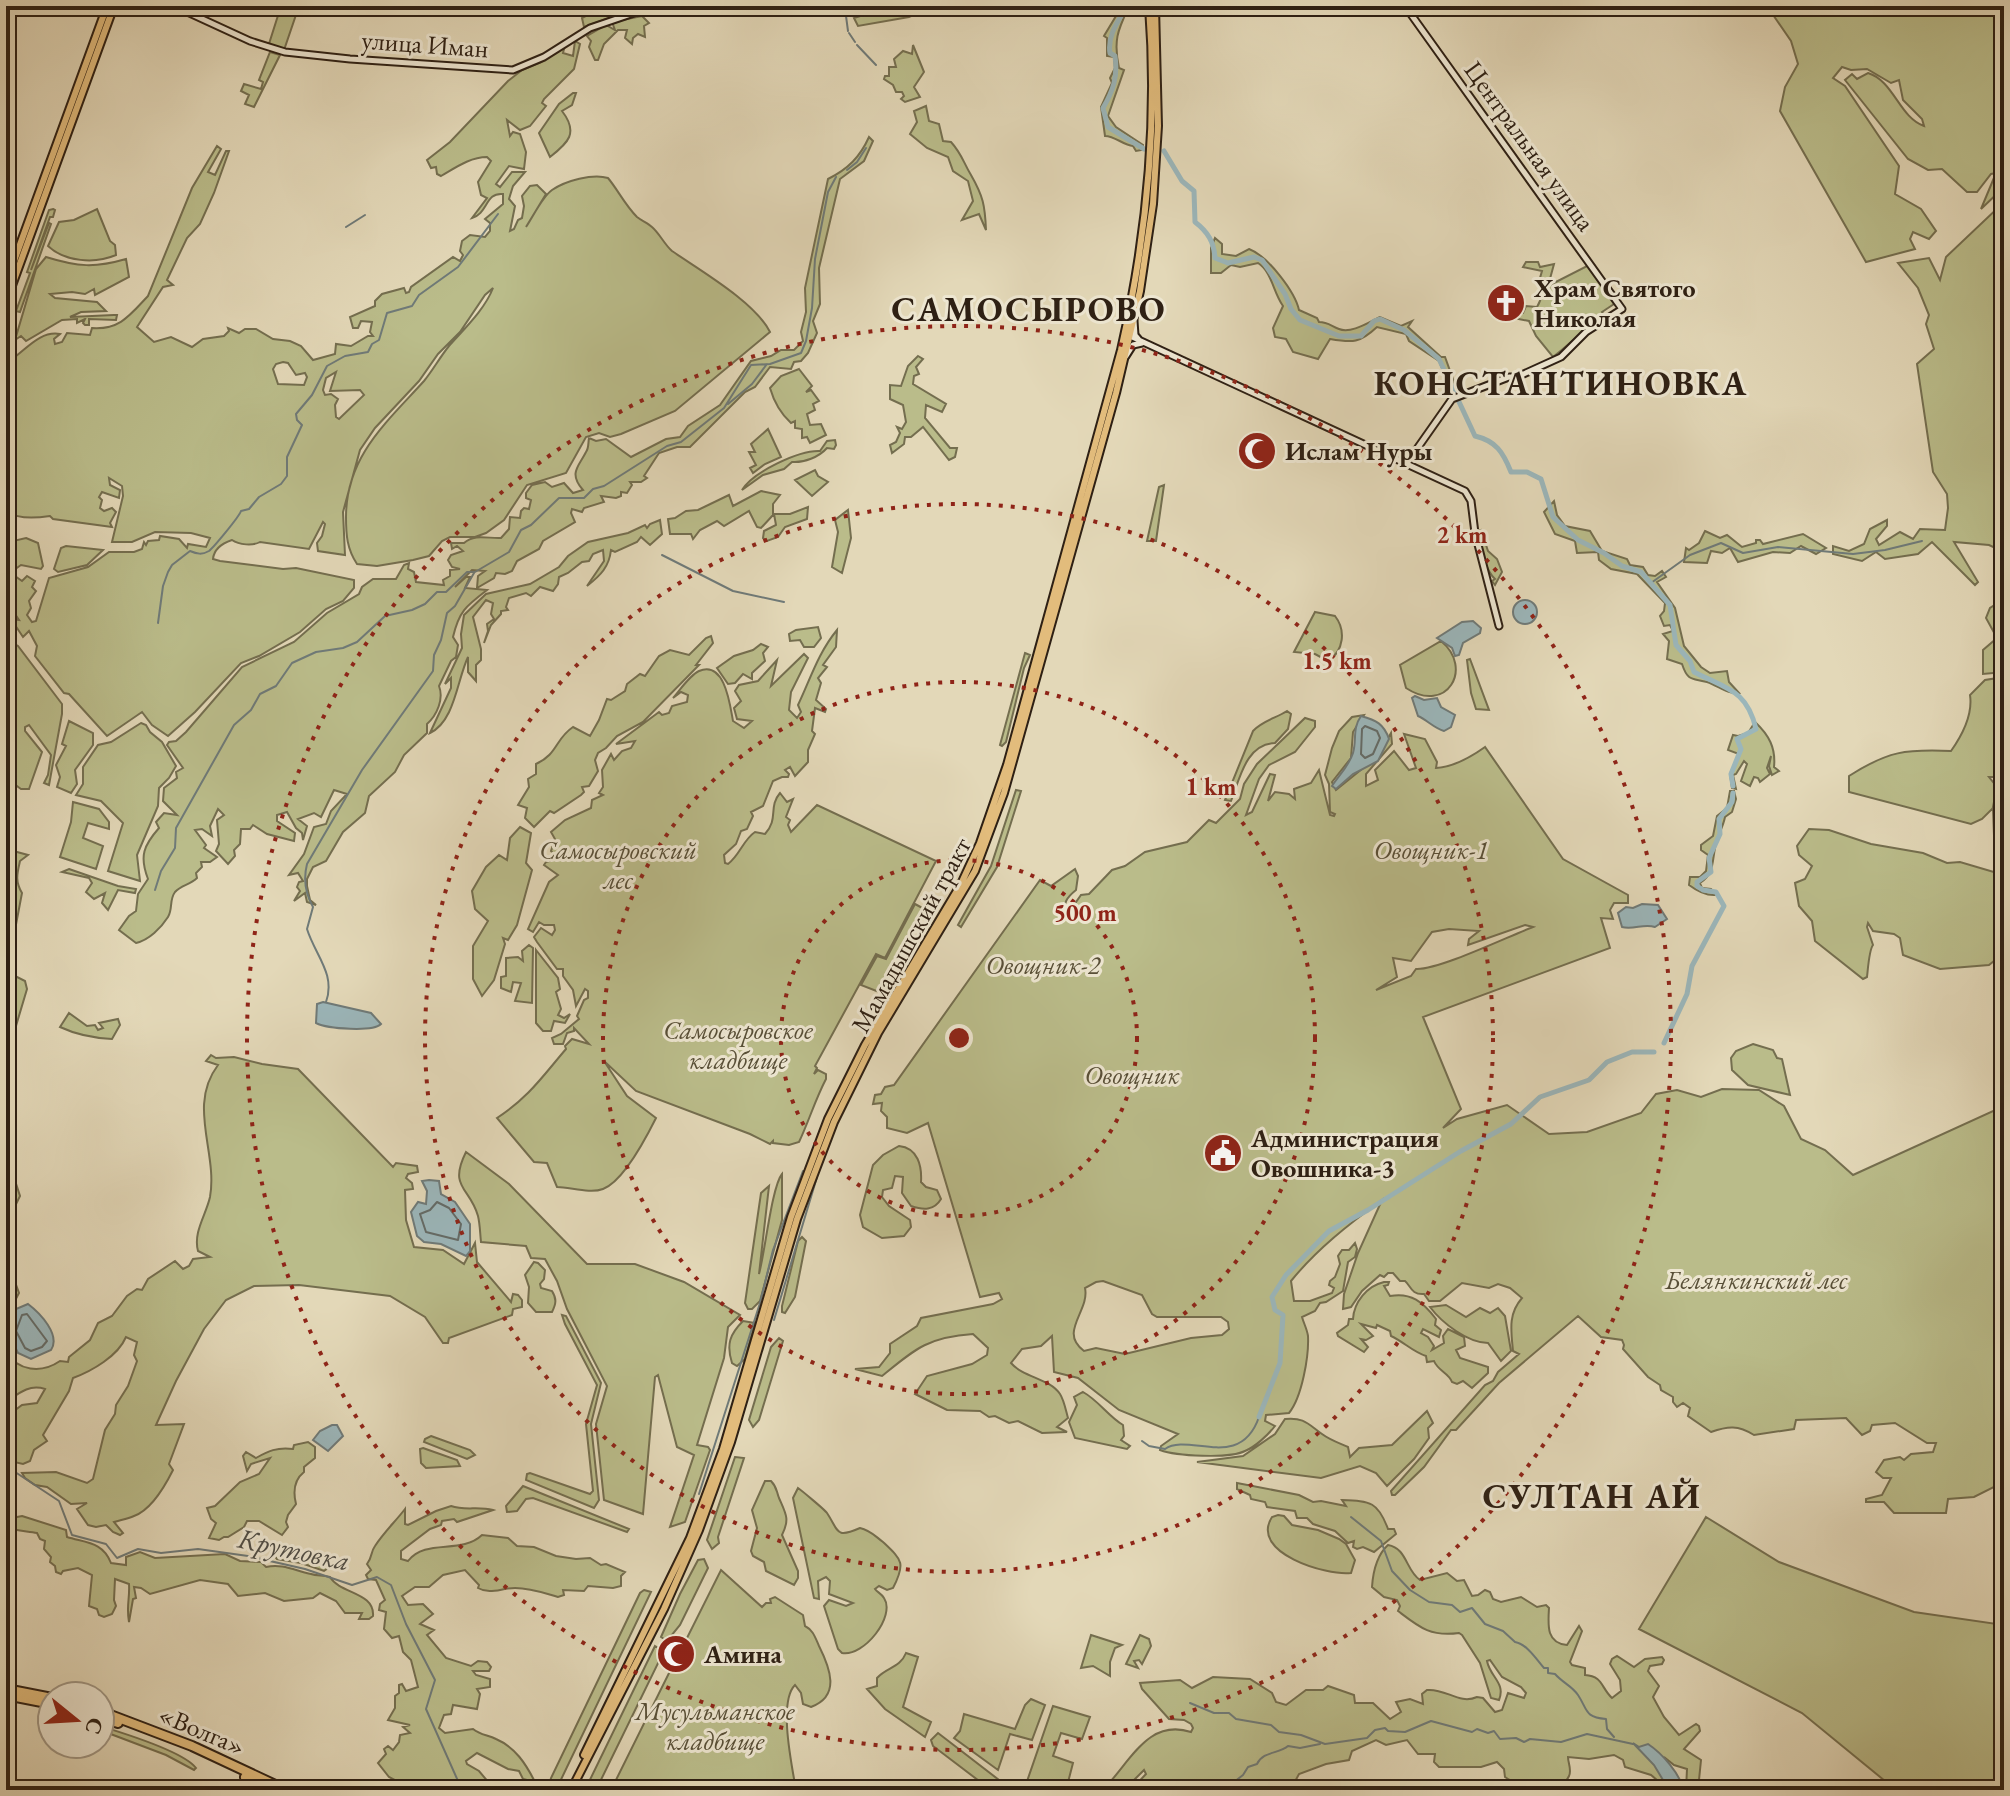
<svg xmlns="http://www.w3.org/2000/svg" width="2010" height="1796" viewBox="0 0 2010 1796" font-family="'EB Garamond',serif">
<rect width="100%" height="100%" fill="#e3d8b8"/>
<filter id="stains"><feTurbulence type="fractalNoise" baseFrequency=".0025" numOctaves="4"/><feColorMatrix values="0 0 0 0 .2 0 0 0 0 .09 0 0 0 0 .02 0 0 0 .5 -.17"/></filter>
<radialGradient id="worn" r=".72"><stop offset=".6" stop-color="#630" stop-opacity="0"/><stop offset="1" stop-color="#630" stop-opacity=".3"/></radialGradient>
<path fill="#babc8a" stroke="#746e4f" stroke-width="2" fill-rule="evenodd" d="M 281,6 L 299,6 L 284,50 L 268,47 Z
M 585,6 L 634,6 L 634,9 L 584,27 L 582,18 L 586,16 Z
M 908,6 L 956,6 L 955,9 L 945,7 L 924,10 L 909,17 L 858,26 L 854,18 L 876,11 Z
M 1122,6 L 1129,6 C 1118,30 1113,40 1119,68 L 1124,70 L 1108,116 L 1116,127 L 1143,145 L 1142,150 L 1136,151 L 1133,146 C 1123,145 1115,136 1105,136 L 1101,107 L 1112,83 L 1110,78 L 1115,68 L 1114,57 L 1107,56 L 1107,38 L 1104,36 Z
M 1767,6 L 2004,6 L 2004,187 L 1981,209 L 1996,173 L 1991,174 L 1977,192 L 1967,192 L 1942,169 L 1928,170 L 1908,159 L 1845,80 L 1852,74 L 1857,79 L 1868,73 C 1894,81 1899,117 1924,126 L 1922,119 L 1903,100 L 1899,80 L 1891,83 L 1867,69 L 1851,70 L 1842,67 L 1833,78 L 1845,86 L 1899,166 L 1895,194 L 1921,209 L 1936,231 L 1929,239 L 1913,232 L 1910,239 L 1915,249 L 1866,262 L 1780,111 L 1785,87 L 1798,64 L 1791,41 Z
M 642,16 L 649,23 L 644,26 L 645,37 L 638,34 L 633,38 L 632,44 L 625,38 L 627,30 L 618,30 L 604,44 L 598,60 L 595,60 L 589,47 L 591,41 L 587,36 L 606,25 L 615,30 L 612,22 Z
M 575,41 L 580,44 L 574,69 L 544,99 L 542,103 L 546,106 L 530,126 L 520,130 L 507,120 L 510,136 L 513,132 L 520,134 L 526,152 L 524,169 L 509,166 L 496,184 L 500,187 L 512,172 L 525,172 L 513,186 L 509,199 L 515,206 L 510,231 L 514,229 L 518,220 L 522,218 L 524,206 L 522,196 L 530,186 L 537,185 L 546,194 L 526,227 C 533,217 542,197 552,190 C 565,181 593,173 608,178 C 618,190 625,205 637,217 C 642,221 648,223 652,227 C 660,234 664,244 672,251 C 701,271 755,302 770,332 L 675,411 L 621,434 L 610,437 L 599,433 L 586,437 L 566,473 L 527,485 L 504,520 L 486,533 L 475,537 L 450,537 L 442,541 L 429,556 L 413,560 L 377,566 L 357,564 C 347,549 346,535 346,517 C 346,456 387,422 424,381 C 433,370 440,357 449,346 C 465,328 485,309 493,288 L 485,295 L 460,332 L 438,354 L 419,381 L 375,428 L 360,450 L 343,512 L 345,555 L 318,551 L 317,543 L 322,536 L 325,524 L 323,522 L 309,549 L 260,542 C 253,546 239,545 232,540 C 223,543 214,549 213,559 L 220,561 L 283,569 L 296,568 L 354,580 L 354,588 L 343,601 L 326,609 L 300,632 L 259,656 L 241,663 L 195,712 L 168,736 L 152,725 L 142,712 L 107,736 L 69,694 L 64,693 L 35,656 L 37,646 L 29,631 L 23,637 L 11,619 L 19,620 L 7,602 L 14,596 L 6,589 L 6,578 L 15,576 L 22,581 L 27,576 L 35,581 L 32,587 L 36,591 L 29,601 L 31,608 L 27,615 L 32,622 L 36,621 L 49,578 L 88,567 L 109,552 L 134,552 L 142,549 L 144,542 L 146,545 L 148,541 L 159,540 L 160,536 L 179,539 L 187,548 L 188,544 L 206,547 L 210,538 L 191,533 L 155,532 L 132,542 L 112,542 L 123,496 L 122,486 L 109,478 L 110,485 L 120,490 L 119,498 L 102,492 L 99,497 L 102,500 L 100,508 L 104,511 L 112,508 L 116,512 L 110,523 L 112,527 L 53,519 L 50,516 C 37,518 19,520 8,512 L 6,514 L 6,363 C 23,354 38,330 60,334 L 54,339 L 55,344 L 62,342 L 67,333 L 90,335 L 92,328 C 120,330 130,315 148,296 L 192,188 L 217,146 L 221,149 L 208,172 L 215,175 L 226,151 L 229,151 L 214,193 L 200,224 L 187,238 L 167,280 L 173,285 L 163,287 L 137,327 L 154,342 L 171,337 L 192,347 L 203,339 L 224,336 L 229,331 L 228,328 L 239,333 L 245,329 L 256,329 L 273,339 L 290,341 L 301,346 L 313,360 L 335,354 L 336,344 L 351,346 L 368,336 L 373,336 L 370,332 L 372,322 L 361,321 L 358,328 L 353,328 L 350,317 L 375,306 L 375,301 L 382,294 L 404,288 L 406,293 L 409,292 L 411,287 L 453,257 L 460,261 L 463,255 L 460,251 L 462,241 L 470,235 L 485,237 L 490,231 L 490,223 L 485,219 L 503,204 L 503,194 C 485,192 488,214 472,218 L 487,198 L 481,195 L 478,182 L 491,161 L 487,157 C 470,157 455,168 441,176 L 437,174 L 436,167 L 431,168 L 427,160 L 450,142 L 508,81 L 522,70 L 541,62 L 565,45 L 563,53 L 573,56 ZM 283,362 L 288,363 L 296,375 L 305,373 L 307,377 L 304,385 L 278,384 L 273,369 L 276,364 ZM 336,372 L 330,391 L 360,390 L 364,395 L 339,419 L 336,417 L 335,405 L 338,399 L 331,394 L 325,395 L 323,390 L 326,378 Z
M 913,45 L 924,72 L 914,87 L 920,97 L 905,102 L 901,99 L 904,96 L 902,92 L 896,92 L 893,85 L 884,79 L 885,76 L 889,76 L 889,67 L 896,67 L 894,59 L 903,51 L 912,54 Z
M 270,52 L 280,55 L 254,107 L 245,104 L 249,95 L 241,91 L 244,84 L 261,89 L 263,82 L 259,80 Z
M 573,93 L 576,93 L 572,105 L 562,111 C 579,133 568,143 550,157 L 539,133 L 559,104 Z
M 926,106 L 929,121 L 939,124 L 943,141 L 951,142 C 962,154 963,162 971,175 C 983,196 985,205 986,230 L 979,214 L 962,220 L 973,201 L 968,181 L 953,171 L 948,157 L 927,148 L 910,134 L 917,122 L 914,111 Z
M 869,137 L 873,141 L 864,161 L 840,179 L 819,268 L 820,304 L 813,321 L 817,333 L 808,353 L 801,361 L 794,362 L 791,369 L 770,367 L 755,387 L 745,392 L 690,447 L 677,447 L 659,453 L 644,476 L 647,478 L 641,482 L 630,482 L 632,485 L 627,493 L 621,492 L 621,496 L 616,498 L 601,496 L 604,502 L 584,508 L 582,512 L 572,509 L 571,513 L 575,522 L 543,541 L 539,549 L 517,561 L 512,571 L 505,574 L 496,573 L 494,578 L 477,588 L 478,576 L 485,571 L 472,570 L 455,587 L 466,577 L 470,577 L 465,588 L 487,590 C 466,606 459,611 453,637 L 458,645 L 456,657 L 451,661 L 439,686 C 444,699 437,715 427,724 L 427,733 L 404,755 L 395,772 L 369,796 L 365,813 L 343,832 L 326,861 L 313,867 L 307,879 L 307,886 L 310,900 L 316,905 L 307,902 L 305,893 L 294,901 L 300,891 L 297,887 L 299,882 L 303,881 L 298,873 L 289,875 L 304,854 L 314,827 L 326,824 L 331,811 L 347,794 L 334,790 L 321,817 L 314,813 L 298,819 L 307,826 L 303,840 L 302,833 L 296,828 L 287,812 L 277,815 L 277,821 L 295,833 L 294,841 L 267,834 L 253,825 L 250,829 L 241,829 L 240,844 L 234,850 L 235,856 L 228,864 L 216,851 L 219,844 L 217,820 L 224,815 L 218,809 L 210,826 L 212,836 L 202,829 L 195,830 L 206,845 L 204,848 L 217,857 L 210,862 L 201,862 L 202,867 L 196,873 L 197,878 C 190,885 181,885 175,892 C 169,900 173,909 168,917 C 161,928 149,940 136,943 L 119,930 L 129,916 L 136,911 L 138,894 L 148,879 C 139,856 144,845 159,828 L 156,822 L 164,813 L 177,815 L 163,801 L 164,788 L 177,778 L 176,772 L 183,768 L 167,745 L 169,742 L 176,741 L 186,732 L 242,667 L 294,642 L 327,613 L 359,594 L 362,587 L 373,579 L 396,579 L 404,565 L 409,563 L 408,569 L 414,572 L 416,582 L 444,585 L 443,580 L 450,576 L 450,570 L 460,569 L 452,567 L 448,560 L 451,555 L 463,551 L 457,546 L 452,549 L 451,543 L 464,543 C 475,533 489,539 501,538 L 509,529 L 510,517 L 520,518 L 521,511 L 524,508 L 529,509 L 531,500 L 526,498 L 526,493 L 532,485 L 545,482 L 552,487 L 564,483 L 573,493 L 583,490 C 568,473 579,466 586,452 C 589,448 588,443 589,438 L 596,441 L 606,439 L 631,457 L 666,439 L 680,437 L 688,426 L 720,405 L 751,361 L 771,356 L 781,350 L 794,350 L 803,341 L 801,332 L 806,312 L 805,288 L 828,179 C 848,169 860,157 869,137 Z
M 2004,202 L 2004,552 L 1989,545 L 1954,542 L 1978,582 L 1975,585 L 1932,542 L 1918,554 L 1885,559 L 1876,552 L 1862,561 L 1833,554 L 1833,546 L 1849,551 L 1864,544 L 1870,529 L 1887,520 L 1887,526 L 1876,539 L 1879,545 L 1900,532 L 1913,539 L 1920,529 L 1945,530 L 1948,508 L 1947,494 L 1933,472 L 1917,364 L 1934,349 L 1926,324 L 1929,315 L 1918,288 L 1898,263 L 1929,258 L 1940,280 L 1946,257 Z
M 53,209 L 55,210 L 53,217 L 50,217 L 31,270 L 49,223 L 51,224 L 20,312 L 16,311 L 30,273 L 27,272 L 49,210 Z
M 97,209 L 110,241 L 115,245 L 116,255 C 95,264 65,262 48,246 L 59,222 L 74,220 Z
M 1215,238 L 1222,244 L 1222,254 L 1236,256 L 1249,249 C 1268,256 1295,292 1299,310 L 1317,318 L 1319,322 C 1328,322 1331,326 1339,329 C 1351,334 1369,322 1380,317 L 1401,326 L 1412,321 L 1408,327 L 1441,357 L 1445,357 L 1458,393 L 1454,396 L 1439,361 L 1409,341 L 1406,334 L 1377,327 C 1360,343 1353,343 1330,339 L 1318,359 L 1293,352 L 1286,339 L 1275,337 L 1273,328 L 1283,306 C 1273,292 1272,272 1258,263 L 1240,267 L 1231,265 L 1221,273 L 1211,273 L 1211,248 Z
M 46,257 C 78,267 95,268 126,259 L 129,277 L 95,295 L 94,289 L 85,294 L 72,292 L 50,294 L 55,298 L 97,302 L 106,311 L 81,312 L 70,317 L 114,315 L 117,315 L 116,320 L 89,319 L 89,325 L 85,325 L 83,323 L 85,319 L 77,323 L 77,319 L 62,320 L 26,341 L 21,336 L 15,340 L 36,269 Z
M 1526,262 L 1538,262 L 1540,267 L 1554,264 L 1548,286 L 1589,265 L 1614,304 L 1602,312 L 1605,317 C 1585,327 1572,343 1553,357 L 1536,336 L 1529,321 L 1504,316 L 1500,310 L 1523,313 L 1526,306 L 1537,307 C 1542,299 1544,287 1540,278 L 1542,271 L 1523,267 Z
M 918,356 L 923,359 L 916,367 L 919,374 L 914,376 L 913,384 L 946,404 L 942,412 L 926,405 L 925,418 L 950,448 L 957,448 L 955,457 L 949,460 L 923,427 L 911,437 L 905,437 L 904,444 L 892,453 L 890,445 L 896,442 L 900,433 L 897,427 L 902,429 L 906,422 L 903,405 L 890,399 L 890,385 L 901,386 L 908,366 Z
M 799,369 L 812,386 L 806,392 L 811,390 L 819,401 L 813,404 L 815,410 L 807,414 L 810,425 L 821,424 L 826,435 L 810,443 L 807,437 L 802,438 L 802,429 L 795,428 L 795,421 L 791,423 C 780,413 774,402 770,388 L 781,376 Z
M 768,429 L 781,457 L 765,464 L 753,473 L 750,468 L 756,465 L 749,452 L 755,452 L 751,444 Z
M 835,440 L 836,445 L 834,449 L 827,448 C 819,457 804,463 792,462 L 784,469 L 763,475 L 742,490 C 753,472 799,450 820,451 L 827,441 Z
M 815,470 L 818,476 L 828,482 L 812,496 L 795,480 Z
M 1164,485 L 1156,541 L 1147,541 L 1159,487 Z
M 761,491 L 780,495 L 773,504 L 773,515 L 761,528 L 757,527 L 749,511 L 724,526 L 717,521 L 700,530 L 693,539 L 691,534 L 670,534 L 668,519 L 675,518 L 686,511 L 698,510 L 729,495 L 733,506 Z
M 1554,501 L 1557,515 L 1565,526 L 1590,531 L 1602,551 L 1627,559 L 1630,565 L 1643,567 L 1648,575 L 1655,576 L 1662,571 L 1666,577 L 1657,582 L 1675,608 L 1684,646 L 1701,667 L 1710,673 L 1727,671 L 1729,682 L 1739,693 C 1726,694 1719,686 1707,682 C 1692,678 1688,682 1682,664 L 1667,659 L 1669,641 L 1663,634 L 1673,631 L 1670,625 L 1664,626 L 1660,616 L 1664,611 L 1665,603 L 1637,574 L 1611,569 L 1599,560 L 1598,552 L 1577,553 L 1575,541 L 1555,534 L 1544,512 Z
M 808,507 L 807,519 L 785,527 L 778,537 L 767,541 L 763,538 L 764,531 L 776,525 L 774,514 L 790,514 Z
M 848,510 L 851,538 L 842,573 L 832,567 L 838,532 L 835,520 Z
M 660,520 L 662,534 L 650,545 L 641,537 L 637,542 L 615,552 L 611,550 C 609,567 601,575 587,586 L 604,561 L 603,550 L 593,554 L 589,561 L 582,562 L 568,573 L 559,577 L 558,584 L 553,591 L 540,587 L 531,596 L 526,593 L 509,598 L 506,607 L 508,610 L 501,611 L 501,614 L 491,625 L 484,643 L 488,631 L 487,624 L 494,619 L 491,614 L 493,603 L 486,600 L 473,617 L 481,649 L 481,660 L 476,665 L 476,681 L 468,672 L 468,657 C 457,680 455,721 430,733 L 451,688 L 451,678 L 445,684 L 462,648 L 461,634 L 464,615 L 486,594 L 530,584 L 559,567 L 568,556 L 588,542 L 628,533 L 645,525 L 647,528 L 650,524 Z
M 1481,530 L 1488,551 L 1497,559 L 1502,572 L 1495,585 L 1492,581 L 1495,579 C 1484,569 1480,546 1478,531 Z
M 1705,531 L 1720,538 L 1727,535 L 1742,547 L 1756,543 L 1756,540 L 1760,540 L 1763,544 L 1803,534 L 1826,548 L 1816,554 L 1801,546 L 1790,553 L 1773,552 L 1738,562 L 1730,548 L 1722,553 L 1711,551 L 1707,563 L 1684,562 L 1686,548 L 1689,550 L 1699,543 Z
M 26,538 L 38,543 L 43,566 L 41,569 L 21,565 L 11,572 L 6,569 L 6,541 L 11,545 L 13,541 Z
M 66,546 L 103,550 L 87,565 L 58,572 L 54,569 L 61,548 Z
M 2004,599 L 2004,672 L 1983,674 L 1983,650 L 1997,638 L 1986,618 L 1990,608 Z
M 1315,612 L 1335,616 C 1346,630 1344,651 1328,661 L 1315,654 L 1294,652 Z
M 818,627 L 821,638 L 814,647 L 804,647 L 800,640 L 790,641 L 789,634 L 796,630 Z
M 837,630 L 836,647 L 823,665 L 827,667 L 818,678 L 821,683 L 816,700 L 826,709 L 825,712 L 815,708 L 812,731 L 815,734 L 808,750 L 808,762 L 795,776 L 790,767 L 785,770 L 789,774 L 788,777 L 782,777 L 773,781 L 763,806 L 751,812 L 753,816 L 747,829 L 741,831 L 736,844 L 724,855 L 725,863 L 728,864 C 740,855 743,840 755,832 L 765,834 C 779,819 768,807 780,793 L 787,802 L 793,799 L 786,817 L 790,820 L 788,825 L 791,832 L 817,805 L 936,861 L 885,958 L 876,954 L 815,1066 L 817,1068 L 814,1074 L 818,1070 L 826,1074 L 826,1079 C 815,1100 809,1121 799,1142 L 789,1145 L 773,1143 L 773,1141 L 770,1144 L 750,1134 L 636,1091 L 604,1061 L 627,1096 L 656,1118 C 646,1138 624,1181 603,1189 C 590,1194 570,1187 557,1187 L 547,1163 L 534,1162 L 497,1118 C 529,1097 542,1077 566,1049 L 565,1046 L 572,1039 L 589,1044 L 574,1028 L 574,1031 L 567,1033 L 563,1044 L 554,1044 L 552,1038 L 561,1034 L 579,1019 L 577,1016 L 584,1000 L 588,998 L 588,991 L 585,989 L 576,1006 L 573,990 L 563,976 L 563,969 L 557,969 L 537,942 L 534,937 L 541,928 L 552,935 L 555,930 L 554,925 L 544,925 L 539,922 L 533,932 L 528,929 L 549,882 L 558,875 L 544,865 L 546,862 L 553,860 L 554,854 L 551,851 L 555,839 L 551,832 L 565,820 L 591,808 L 592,800 L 603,795 L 599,793 L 603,787 L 602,770 L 611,754 L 614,760 L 622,751 L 631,748 L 635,741 L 616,744 L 659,712 L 662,715 L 669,713 L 672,706 L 687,702 L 688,695 L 681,692 L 673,698 C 680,690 690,675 699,671 C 725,660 730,705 733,721 L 744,728 L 752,721 L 737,719 L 734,708 L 741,701 L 735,691 L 739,685 L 758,681 L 777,660 L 771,686 L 804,654 L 808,658 L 791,692 L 789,710 L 797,718 L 801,712 L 798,705 C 810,680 818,653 837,630 Z
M 711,636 L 713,643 L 696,665 L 699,665 L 643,722 L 617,736 L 606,748 L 598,753 L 595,760 L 598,771 L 589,786 L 582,787 L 584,792 L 581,795 L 554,813 L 550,811 L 534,827 L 525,818 L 527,808 L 518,805 L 529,787 L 528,779 L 536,774 L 536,764 C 558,754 555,739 573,727 L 590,736 L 599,720 L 607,699 L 611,700 L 625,691 L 627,684 L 640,674 L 645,676 L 659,656 L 670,650 L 689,655 L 706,638 Z
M 6,639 L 18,646 L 62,704 L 62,714 L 49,785 L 44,783 L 48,775 L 51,755 L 29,725 L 25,727 L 25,731 L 42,752 L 29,789 L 21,789 L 6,778 L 6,742 L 13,708 L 6,706 Z
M 1441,641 C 1474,668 1447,715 1406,688 L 1400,665 Z
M 761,644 L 768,647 L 763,653 L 765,661 L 752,673 L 752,679 L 743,674 L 735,683 L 728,684 L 717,668 L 734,656 L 753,650 Z
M 1025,653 L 1030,655 L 1024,668 L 1006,742 L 1002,746 L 1000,745 Z
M 1470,659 L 1489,710 L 1476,709 L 1471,693 L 1467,660 Z
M 2004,677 L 2004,782 L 1999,777 L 1989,777 L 1997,787 L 1993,807 L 2004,807 L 2004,833 L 1994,835 L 1993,808 L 1982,819 L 1971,824 L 1849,792 L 1849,776 C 1888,751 1906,749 1951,751 C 1963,734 1973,715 1970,695 L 1985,680 Z
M 1287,711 L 1291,714 L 1288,729 L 1275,743 C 1246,744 1240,778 1231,801 L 1225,800 L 1253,731 C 1262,721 1276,718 1287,711 Z
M 1364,715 L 1353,732 L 1351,758 L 1332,782 L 1336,790 L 1378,756 L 1391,733 L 1392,744 L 1366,774 L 1366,786 L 1378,780 L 1375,770 L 1394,751 L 1409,770 L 1416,768 L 1404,734 L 1425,739 L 1437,762 L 1436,768 C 1453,767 1471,757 1485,747 L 1563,859 L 1628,895 L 1628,903 L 1614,903 L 1610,910 L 1613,919 L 1601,918 L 1610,948 L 1423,1017 L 1461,1109 L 1443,1128 L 1457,1119 L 1507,1105 L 1549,1134 L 1587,1132 L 1641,1113 L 1656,1094 L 1677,1090 L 1701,1097 L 1722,1089 L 1759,1090 L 1784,1106 L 1801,1139 L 1825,1150 L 1853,1175 L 2004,1106 L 2004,1482 L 1974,1497 L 1948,1499 L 1946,1513 L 1894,1513 L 1884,1502 L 1866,1502 L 1866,1499 L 1882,1495 L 1891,1478 L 1883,1478 L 1876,1472 L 1884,1460 L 1900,1457 L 1904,1460 L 1911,1454 L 1933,1452 L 1936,1443 L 1927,1443 L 1895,1423 L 1872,1425 L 1870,1431 L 1862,1435 L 1846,1418 L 1796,1420 L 1794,1429 L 1754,1435 C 1738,1425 1728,1426 1711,1432 L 1688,1416 L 1690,1408 L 1683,1403 L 1677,1407 L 1673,1402 L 1673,1397 L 1661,1390 L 1660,1385 L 1648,1377 L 1623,1349 L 1624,1345 L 1622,1340 L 1601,1337 L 1578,1316 L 1499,1383 L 1456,1430 L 1451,1430 L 1424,1467 L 1395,1495 L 1392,1495 L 1391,1491 L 1485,1385 L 1493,1381 L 1498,1372 L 1519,1354 L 1513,1351 C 1511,1330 1508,1314 1522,1298 L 1510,1288 L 1498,1284 L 1489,1288 L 1462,1283 L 1440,1301 L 1429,1301 L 1424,1294 C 1411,1295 1411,1286 1405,1281 L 1400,1281 L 1393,1273 L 1388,1273 L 1384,1277 L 1380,1275 L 1362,1291 L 1351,1307 L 1343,1309 L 1344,1294 L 1358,1253 L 1382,1200 C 1349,1224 1317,1249 1291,1281 L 1294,1301 L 1310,1301 L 1332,1293 L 1334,1288 L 1329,1285 L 1330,1281 L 1335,1277 L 1340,1264 L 1338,1256 L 1342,1250 L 1349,1250 L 1355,1243 L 1357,1249 L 1355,1257 L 1348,1262 L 1343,1291 L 1326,1302 L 1320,1303 L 1315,1311 L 1302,1317 C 1304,1324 1307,1329 1308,1336 C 1309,1356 1302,1397 1289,1413 L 1266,1415 L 1265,1421 L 1275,1426 C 1268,1435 1255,1447 1245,1451 C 1229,1459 1176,1456 1160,1450 L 1161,1446 L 1178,1434 L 1119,1410 L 1078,1378 L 1054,1372 L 1052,1336 L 1041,1346 L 1022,1349 L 1011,1363 C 1024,1378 1049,1378 1060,1394 C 1064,1400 1066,1411 1068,1418 L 1057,1427 L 1067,1432 L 1042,1433 L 1018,1421 L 1009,1423 L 995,1416 L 989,1417 L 980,1411 L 947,1410 L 915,1394 L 927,1376 L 972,1364 L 987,1355 L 988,1348 L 973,1334 C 928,1337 915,1349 882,1376 L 855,1369 L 879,1367 L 890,1353 L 890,1344 L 917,1326 L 921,1318 L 993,1304 L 1002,1299 L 999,1293 L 980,1297 L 928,1123 L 907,1133 L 887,1128 L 887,1117 L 881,1111 L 882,1103 L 873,1104 L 875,1095 L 881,1094 L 885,1087 L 894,1085 L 1040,880 L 1051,886 L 1075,869 L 1078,876 L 1076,890 C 1066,898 1064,902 1064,916 L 1069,921 L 1074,905 L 1081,895 L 1089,894 L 1112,870 L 1125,866 L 1145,852 L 1187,842 L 1209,820 L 1216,823 L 1240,799 L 1244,784 L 1257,764 L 1305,718 L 1315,721 L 1315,727 L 1295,752 L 1269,765 L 1259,779 L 1246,815 L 1252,812 L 1270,774 L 1275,775 L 1268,801 L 1275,792 L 1289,794 L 1295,799 L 1294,789 L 1311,783 L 1319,770 L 1330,815 L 1334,816 L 1335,814 L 1330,812 L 1329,784 L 1325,775 L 1332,748 L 1339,731 L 1352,717 ZM 1525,925 L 1533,927 C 1507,937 1439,970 1416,969 L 1411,976 L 1376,990 L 1397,977 L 1393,958 L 1411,961 L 1432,932 L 1449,929 L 1479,931 L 1469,939 L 1468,945 ZM 1103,1281 L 1142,1295 L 1152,1314 L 1157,1317 L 1221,1317 L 1228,1322 L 1229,1329 L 1222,1335 L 1191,1338 L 1125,1354 L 1096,1348 L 1084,1351 C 1058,1332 1090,1311 1085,1288 L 1096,1282 Z
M 69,721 L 93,733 L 93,745 L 75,770 L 77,784 L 71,793 L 57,787 L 60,777 L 56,765 L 66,746 L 62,744 Z
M 1755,722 C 1769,735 1776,748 1774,767 L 1779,771 L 1772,775 L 1769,766 L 1771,756 L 1767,768 L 1770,774 L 1760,782 L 1758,778 L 1754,777 L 1750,786 L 1741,781 L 1747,764 L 1744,761 L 1736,774 L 1733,775 L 1736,789 L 1732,788 L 1730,774 L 1739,754 L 1728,750 L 1733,735 L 1738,736 L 1748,733 Z
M 141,723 L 146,725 L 150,732 L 162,742 L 176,766 L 169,778 L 159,788 L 158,806 L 137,855 L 140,881 L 108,871 L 123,823 L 101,801 L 76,795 L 83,784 L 83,767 L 98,745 L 111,742 Z
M 1016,790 L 1021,791 L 997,867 L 961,927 L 958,925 L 991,866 Z
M 1730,791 L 1734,791 L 1736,799 L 1732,812 L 1725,817 C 1723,828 1716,838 1715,848 C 1712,863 1714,874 1700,883 L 1702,888 L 1711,889 L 1716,895 C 1706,896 1697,891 1689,885 L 1690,877 L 1700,877 L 1706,871 L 1708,855 L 1701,850 L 1701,845 L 1713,836 L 1717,816 L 1727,808 Z
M 73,802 L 99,809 L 109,822 L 109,829 L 88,823 L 83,838 L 103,846 L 96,869 L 60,857 L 71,822 Z
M 520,827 L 531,833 L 526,863 L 532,870 L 517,925 L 508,940 L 503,938 L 505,944 L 494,980 L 482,996 L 473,979 L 473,946 L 488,921 L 475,909 L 472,891 L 486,867 L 499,855 L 507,860 L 510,838 Z
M 1809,829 L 1829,830 L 1871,844 L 1923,853 L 1947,863 L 1960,862 L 2004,875 L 2004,963 L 1999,957 L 1989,965 L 1940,969 L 1903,955 L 1900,938 L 1894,934 L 1873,931 L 1868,923 L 1867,927 L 1873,945 C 1869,950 1868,969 1867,977 L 1863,979 L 1815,941 L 1812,921 L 1799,906 L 1795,883 L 1805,879 L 1812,866 L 1799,855 L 1797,846 Z
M 6,849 L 28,855 L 20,861 C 17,874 15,881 22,893 L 7,972 L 25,981 L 27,989 L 13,1036 L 6,1083 Z
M 69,869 L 118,886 L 136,889 L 135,893 L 118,890 L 108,910 L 102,903 L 105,893 L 94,899 L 86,892 L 92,883 L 89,878 L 62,872 Z
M 915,904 L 926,910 L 879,992 L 861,985 L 877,956 L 886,959 Z
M 529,945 L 533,948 L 532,1003 L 515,1001 L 521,983 L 513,982 L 511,992 L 501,988 L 501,977 L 506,976 L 506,958 L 518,957 L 523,961 L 522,951 Z
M 536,950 L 558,978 L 560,989 L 556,992 L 561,1009 L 558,1015 L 564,1018 L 570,1014 L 565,1023 L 554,1021 L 551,1031 L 543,1031 L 536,1023 Z
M 69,1013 L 87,1026 L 95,1025 L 98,1030 L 103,1028 L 99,1023 L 118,1019 L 120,1025 L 112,1039 C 93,1038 77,1035 60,1027 Z
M 1753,1044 L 1773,1050 L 1777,1058 L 1782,1059 L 1790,1095 L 1748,1085 L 1732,1070 L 1731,1058 L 1736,1051 Z
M 211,1055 L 216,1058 L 234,1057 L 262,1064 L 298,1069 L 393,1167 L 396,1163 L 417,1166 L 418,1172 L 408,1174 L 406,1178 L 412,1183 L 413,1189 L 405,1190 L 406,1220 L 414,1247 L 443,1250 L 464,1264 L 475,1243 L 477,1262 L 511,1302 L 513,1294 L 518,1295 L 522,1300 L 522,1307 L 513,1309 L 512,1315 L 449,1338 L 448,1343 L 443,1343 L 425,1317 L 390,1296 L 299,1285 L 254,1286 L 226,1300 L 204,1329 L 176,1381 L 156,1425 L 184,1424 L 169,1464 L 173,1470 C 165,1486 151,1510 134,1516 C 127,1519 120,1520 114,1522 L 123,1533 L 120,1535 L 113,1532 L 106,1525 L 96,1527 L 88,1525 L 77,1509 L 87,1503 L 71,1504 L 47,1487 L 35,1485 L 25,1478 L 22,1473 L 56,1472 L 87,1483 L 93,1479 L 105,1430 L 115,1414 L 116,1405 L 128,1386 L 137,1361 L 134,1355 L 137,1342 L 126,1337 C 118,1356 92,1371 73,1378 L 69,1391 L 43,1435 L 47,1441 L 34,1450 L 30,1461 L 23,1464 L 14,1462 L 11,1456 L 6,1455 L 6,1417 L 22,1405 L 37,1403 L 45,1389 C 29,1384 19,1393 6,1402 L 6,1352 C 18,1371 41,1374 60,1361 L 68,1362 L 69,1357 L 90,1340 L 98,1323 L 112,1316 L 127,1296 L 137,1289 L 142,1290 L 148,1279 L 175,1261 L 183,1269 L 189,1266 L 193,1259 L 210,1257 L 198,1251 C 193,1232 206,1215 210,1197 C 218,1152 187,1106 218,1065 L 206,1061 Z
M 899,1146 C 918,1148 922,1166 921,1182 L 926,1187 L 937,1190 L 941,1199 C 934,1211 923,1210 911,1206 L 902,1193 L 903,1177 L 895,1176 L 892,1188 L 883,1190 L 882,1197 L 889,1206 L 910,1220 L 911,1227 L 904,1236 L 882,1238 L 863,1227 L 860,1215 L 873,1165 L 883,1155 Z
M 466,1152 L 509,1184 L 587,1264 L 635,1264 L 684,1282 L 740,1315 L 728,1327 L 724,1358 L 697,1445 L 708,1447 L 710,1450 L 685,1522 L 670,1527 L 694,1455 L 677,1447 L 658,1375 L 655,1377 L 643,1514 L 604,1500 L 596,1424 L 607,1386 L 567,1309 L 557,1281 L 545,1259 L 531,1258 L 526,1246 L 481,1242 C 480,1233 480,1224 478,1216 C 470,1187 448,1188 466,1152 Z
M 6,1153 L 20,1196 C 5,1223 9,1250 10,1280 L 15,1282 L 19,1293 L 6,1318 Z
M 782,1174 L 782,1220 L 760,1301 L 752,1309 L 748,1309 L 745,1303 L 761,1193 L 769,1186 L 759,1274 C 765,1252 772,1186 782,1174 Z
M 802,1237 L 806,1241 L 795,1297 L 785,1313 L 782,1312 L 782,1306 L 798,1241 Z
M 534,1262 L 538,1263 L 545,1270 L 544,1279 L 540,1284 L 541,1288 L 552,1291 C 557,1299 556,1304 552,1312 L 536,1312 L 528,1303 L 529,1287 L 525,1275 Z
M 1384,1282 L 1389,1282 L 1388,1285 L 1384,1286 L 1390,1296 C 1411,1292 1423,1302 1436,1319 L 1435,1325 L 1441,1330 L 1439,1337 L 1423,1329 L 1421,1333 L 1428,1337 L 1434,1346 L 1432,1350 L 1444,1343 L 1443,1336 L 1448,1329 L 1464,1337 L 1465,1346 L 1456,1350 L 1460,1358 L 1488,1367 L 1488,1373 L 1472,1388 L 1463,1381 L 1457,1384 L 1452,1382 C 1449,1373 1438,1371 1434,1361 L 1427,1362 L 1426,1356 C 1413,1352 1404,1342 1391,1336 L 1390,1331 L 1377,1325 L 1376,1328 L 1361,1324 L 1373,1336 L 1366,1340 L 1361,1339 L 1368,1347 L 1364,1352 L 1338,1336 L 1337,1333 L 1348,1325 L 1349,1319 L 1353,1319 C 1354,1302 1367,1286 1384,1282 Z
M 1446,1305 L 1466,1317 L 1480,1308 L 1490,1313 L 1498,1308 L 1505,1316 L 1511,1351 L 1501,1361 L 1488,1343 C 1468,1343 1442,1323 1430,1307 Z
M 562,1315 L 566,1316 L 601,1383 L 591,1424 L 599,1500 L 594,1508 L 526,1480 L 527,1474 L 530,1473 L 590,1494 L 593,1491 L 586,1424 L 597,1385 L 565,1324 Z
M 743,1321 L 755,1323 L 745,1359 L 737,1366 L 732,1363 C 726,1344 730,1334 743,1321 Z
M 779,1338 L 783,1341 L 759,1420 L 753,1427 L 749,1420 L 771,1347 Z
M 1083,1392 C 1099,1401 1108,1416 1123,1425 L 1124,1436 L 1121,1440 L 1130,1446 L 1127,1449 L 1075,1438 L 1069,1422 L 1077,1405 L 1074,1397 Z
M 1427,1411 L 1433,1423 L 1428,1428 L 1429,1438 L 1414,1459 L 1387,1486 L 1376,1473 L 1360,1466 L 1321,1478 L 1197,1462 L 1243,1456 L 1275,1434 L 1285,1419 C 1304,1417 1308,1424 1322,1434 C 1330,1440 1339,1443 1348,1447 L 1350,1457 L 1359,1448 L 1392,1445 Z
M 431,1436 L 470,1450 L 475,1455 L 467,1459 L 424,1442 L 425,1439 Z
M 308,1442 L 315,1447 L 315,1458 L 304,1467 L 304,1472 C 294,1480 293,1492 296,1504 L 288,1515 L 286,1522 L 288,1527 L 282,1535 L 259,1521 L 247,1521 L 244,1527 L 228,1537 L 224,1537 L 219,1540 L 209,1538 L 216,1523 L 211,1519 L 207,1508 L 215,1506 L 240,1482 L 259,1474 L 270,1458 L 251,1464 L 247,1471 L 243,1456 L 246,1452 L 256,1458 C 268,1451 277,1447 293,1449 L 294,1445 Z
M 423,1448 L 457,1460 L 460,1466 L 426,1468 L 421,1463 L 420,1449 Z
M 735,1457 L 744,1458 L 718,1537 L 719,1543 L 712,1549 L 707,1540 Z
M 765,1481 L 771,1481 C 777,1487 776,1490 779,1498 C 786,1514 790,1519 782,1535 L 798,1571 L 798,1578 L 794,1585 L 766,1571 L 764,1562 L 753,1556 L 751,1551 L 757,1528 L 752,1510 Z
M 1237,1483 L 1299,1495 L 1313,1502 L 1321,1501 L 1346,1506 L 1342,1500 C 1371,1501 1378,1502 1388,1529 L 1394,1529 L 1396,1534 L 1374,1552 L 1363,1547 L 1357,1549 L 1353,1547 L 1354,1541 L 1348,1543 L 1335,1531 L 1313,1524 L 1307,1518 L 1297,1518 L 1295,1511 L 1267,1507 L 1265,1502 L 1251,1499 L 1250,1495 L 1237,1489 Z
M 523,1486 L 629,1529 L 627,1532 L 533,1498 L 526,1499 L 517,1511 L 507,1512 L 506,1506 Z
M 798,1488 C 801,1490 825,1510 827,1513 C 839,1531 835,1539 860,1528 C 870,1530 875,1536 883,1542 C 902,1560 906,1563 893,1588 L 887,1590 L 879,1586 L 875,1589 C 877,1592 882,1594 884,1598 C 896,1616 864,1657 842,1653 L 838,1649 L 824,1606 L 829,1600 L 846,1606 L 853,1603 L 829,1594 L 830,1581 L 826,1577 L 818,1581 L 819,1599 L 814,1598 L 793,1498 Z
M 451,1506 C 465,1511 478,1506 493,1510 L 457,1522 L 454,1519 L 442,1521 L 441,1525 L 430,1529 L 401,1551 L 401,1559 L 408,1561 C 426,1538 461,1555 482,1535 L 508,1538 L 517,1546 L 534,1547 L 556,1556 L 576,1559 L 590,1558 L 601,1565 L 606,1564 L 625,1572 L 621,1576 L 621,1586 L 613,1588 L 588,1586 L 584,1591 L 563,1590 L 564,1595 L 558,1597 C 544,1593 531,1588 515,1588 C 501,1588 490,1595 478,1588 L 479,1585 L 465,1570 L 443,1575 L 429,1587 L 415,1587 L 402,1596 L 408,1605 L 423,1604 L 433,1614 L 420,1624 L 434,1630 L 427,1635 L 446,1658 L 471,1666 L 478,1661 L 487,1662 L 491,1667 L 489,1671 L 473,1671 L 476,1675 L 490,1679 L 490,1687 L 477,1689 L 480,1694 L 477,1709 L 453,1705 L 451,1714 L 444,1715 L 439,1728 L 445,1733 L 473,1729 C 480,1735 488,1735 496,1739 C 515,1747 526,1764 535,1782 L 523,1779 L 519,1771 L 508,1769 L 477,1753 L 466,1761 L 467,1764 L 479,1771 L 495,1790 L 421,1790 L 418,1787 L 412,1789 L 389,1777 L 378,1763 L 386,1754 L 384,1749 L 388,1746 L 393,1750 L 399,1742 L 400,1735 L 410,1733 L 403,1727 L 410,1725 L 388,1720 L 395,1708 L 395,1696 L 399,1693 L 399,1685 L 402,1684 L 406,1691 L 418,1687 L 411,1660 L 403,1652 L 399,1636 L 392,1638 L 384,1629 L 386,1612 L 379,1610 L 380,1604 L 385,1600 L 376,1580 L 368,1579 L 366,1575 L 371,1570 L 367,1564 C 373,1556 370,1553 375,1546 C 384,1532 395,1522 405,1509 L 405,1524 L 408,1525 L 436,1511 Z
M 1278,1515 L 1284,1516 L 1292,1525 L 1318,1530 L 1339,1539 L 1346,1544 L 1355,1560 L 1351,1573 C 1327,1576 1249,1553 1272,1517 Z
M 22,1516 L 66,1530 L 67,1537 C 87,1543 103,1542 111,1563 L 126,1565 L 126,1557 L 140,1552 L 155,1558 L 225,1554 L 240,1561 L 261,1562 L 266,1567 C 282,1563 296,1571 311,1574 C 317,1576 323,1575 330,1577 C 340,1594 375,1592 373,1616 L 369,1619 L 359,1619 L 362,1613 L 345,1613 L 336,1601 L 320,1593 L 313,1598 L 284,1601 L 265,1593 L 238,1596 L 228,1584 L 200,1580 L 150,1594 L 141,1588 L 134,1587 L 136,1598 L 133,1599 L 129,1622 C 126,1606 130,1599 129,1584 L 115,1579 L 114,1600 L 116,1606 L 112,1614 L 104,1617 L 99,1615 L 97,1609 L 89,1606 L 92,1575 L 78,1568 L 63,1571 L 61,1574 L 56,1572 L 55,1566 L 50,1562 L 51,1557 L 44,1549 L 45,1541 L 40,1539 L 37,1533 C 27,1531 16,1531 6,1527 L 6,1521 L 9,1522 L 12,1518 Z
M 1706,1517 L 1779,1562 L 1914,1612 L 2004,1625 L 2004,1790 L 1896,1790 L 1802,1713 L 1639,1629 Z
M 282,1545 L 293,1546 L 308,1554 L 316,1552 L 327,1557 L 328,1568 L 324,1571 L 301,1563 L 277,1559 L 271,1551 L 272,1548 Z
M 1388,1545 C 1407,1548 1406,1571 1420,1580 L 1447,1573 L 1457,1581 L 1464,1580 L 1472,1596 L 1478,1595 L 1485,1590 L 1490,1592 L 1493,1599 L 1501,1602 L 1521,1597 L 1537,1607 L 1546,1605 L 1549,1608 C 1548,1625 1546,1643 1567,1645 L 1579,1626 L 1582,1631 L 1570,1662 L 1572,1665 L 1585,1668 L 1585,1675 C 1603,1676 1601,1688 1612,1698 L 1621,1691 L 1620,1680 L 1610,1664 L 1612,1659 L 1617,1656 L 1634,1667 L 1645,1659 L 1662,1657 L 1664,1660 L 1662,1664 L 1650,1666 L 1648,1671 L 1659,1686 L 1653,1697 L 1664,1717 L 1679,1735 L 1696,1724 L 1699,1726 L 1700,1731 L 1684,1749 L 1701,1760 L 1698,1790 L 1686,1790 L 1687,1769 L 1674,1765 L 1664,1757 L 1682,1784 L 1669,1790 L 1665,1782 L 1664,1786 L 1651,1775 L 1625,1767 L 1623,1760 L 1614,1755 L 1589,1759 L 1568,1757 C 1568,1763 1572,1770 1569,1776 C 1560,1796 1520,1788 1505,1777 L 1504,1769 L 1497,1762 L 1481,1767 L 1439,1767 L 1434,1762 L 1435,1754 L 1418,1754 L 1407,1740 L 1386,1745 L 1376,1740 L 1352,1751 L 1349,1760 L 1326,1764 L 1299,1774 L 1291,1789 L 1288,1790 L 1131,1790 L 1146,1774 L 1144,1770 L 1124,1790 L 1108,1790 L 1110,1782 C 1133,1756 1151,1719 1191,1732 L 1193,1728 L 1191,1724 L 1184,1720 L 1169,1719 L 1142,1689 L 1140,1683 L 1180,1680 L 1192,1688 L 1213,1677 L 1250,1679 L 1272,1693 L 1276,1702 L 1286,1705 L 1306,1690 L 1323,1690 L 1328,1686 L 1354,1695 L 1355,1703 L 1373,1703 L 1390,1719 L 1401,1712 L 1396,1702 L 1410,1699 L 1423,1704 L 1422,1694 L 1427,1690 C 1446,1688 1459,1705 1477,1697 L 1483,1698 L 1495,1712 L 1502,1710 L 1508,1693 L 1524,1698 L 1526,1693 L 1521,1687 L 1502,1677 L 1490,1660 L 1487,1661 C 1490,1677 1506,1683 1499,1700 L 1491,1698 L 1480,1663 L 1462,1635 L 1459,1633 C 1430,1637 1419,1627 1398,1611 L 1400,1606 L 1397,1600 L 1384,1597 L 1372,1587 C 1373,1572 1377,1555 1388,1545 Z
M 704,1559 L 708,1568 L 680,1625 L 667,1641 L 661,1637 L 680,1594 L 698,1560 Z
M 721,1570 L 762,1607 L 766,1603 L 771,1603 L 770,1599 L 775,1597 L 803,1615 L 805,1626 C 813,1630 815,1637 819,1646 C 830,1668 841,1696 811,1707 L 803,1704 L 801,1693 L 795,1685 C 778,1702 792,1766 796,1790 L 611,1790 L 677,1657 L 674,1654 L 680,1652 Z
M 644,1590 L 651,1592 L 556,1790 L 548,1790 L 551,1778 L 640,1593 Z
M 1091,1635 L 1122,1645 L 1115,1648 L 1110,1662 L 1110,1676 L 1093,1666 L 1081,1668 Z
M 1140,1635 L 1149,1639 L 1151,1646 L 1142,1664 L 1139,1660 L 1134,1661 L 1138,1668 L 1126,1664 Z
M 655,1646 L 664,1651 L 596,1790 L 585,1790 Z
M 906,1653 L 918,1657 L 903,1707 L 931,1722 L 925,1737 L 885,1709 L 867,1689 L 877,1686 L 877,1678 C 887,1667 900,1668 906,1653 Z
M 1031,1699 L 1045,1705 L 1032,1740 L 1010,1734 L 998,1770 L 954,1738 L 960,1731 L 964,1714 L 1015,1729 L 1025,1705 Z
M 1053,1706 L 1090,1717 L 1082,1739 L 1061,1733 L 1053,1756 L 1073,1763 L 1066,1790 L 1024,1790 Z
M 100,1726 C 123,1733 183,1751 196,1768 L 194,1770 L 166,1755 L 100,1730 Z
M 938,1733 L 1012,1790 L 991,1790 L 933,1746 L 931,1740 Z"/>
<path fill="#9bb6ba" stroke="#6f7a78" stroke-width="2" d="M1513 612a12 12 0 1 1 24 0a12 12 0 1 1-24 0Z
M 1473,621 L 1481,628 L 1480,633 L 1463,643 L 1459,655 L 1455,656 L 1452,648 L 1437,638 L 1462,622 Z
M 1415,696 L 1424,700 L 1437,698 L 1441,707 L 1455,715 L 1451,727 L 1444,731 C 1434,728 1427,720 1418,716 L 1412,698 Z
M 1361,716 C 1376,720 1384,724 1389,739 L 1378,761 L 1353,774 L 1336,789 L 1332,786 C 1339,775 1349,766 1353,753 C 1357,739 1352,729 1361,716 Z
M 1642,904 L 1658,905 L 1667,919 L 1655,927 C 1644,923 1634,930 1622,927 L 1618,913 L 1626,907 L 1633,908 Z
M 323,1002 L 371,1013 L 381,1024 C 373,1032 328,1029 316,1023 L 317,1004 Z
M 429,1180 L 439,1181 L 441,1194 L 455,1202 L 470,1224 L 470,1251 L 466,1256 L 441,1244 L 424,1242 L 417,1236 L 411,1212 L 418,1202 L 426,1204 L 427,1191 L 422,1181 Z
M 28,1304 C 40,1313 61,1335 51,1350 L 31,1359 L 18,1353 L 8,1333 L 16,1309 Z
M 332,1425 L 337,1425 L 343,1436 L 328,1451 L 313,1440 L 320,1431 Z
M 1633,1743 L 1639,1747 L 1648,1744 C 1663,1754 1679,1773 1684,1790 L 1669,1790 L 1654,1765 Z"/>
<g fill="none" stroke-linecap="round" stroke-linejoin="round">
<path stroke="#646b67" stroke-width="2" d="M 1365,726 L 1377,731 L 1380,738 L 1373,754 L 1365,758 L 1361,754 L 1362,729 Z
M 437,1202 L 449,1208 L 461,1224 L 458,1240 L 426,1232 L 420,1214 L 430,1210 Z
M 27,1314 L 47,1341 L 42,1347 L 31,1351 L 25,1348 L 16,1331 L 22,1315 Z"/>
<path stroke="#6f7a78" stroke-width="2" d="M 834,6 L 836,16 L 885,6
M 894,6 L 897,10
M 846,16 L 848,31
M 849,33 L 855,42
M 857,45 L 876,65
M 847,170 L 857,162 L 866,148
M 346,227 L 365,215
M 728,404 L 752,384 L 767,364
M 662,555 L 733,591 L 784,602
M 1651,583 L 1690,555 L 1721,543 L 1743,553 L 1778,547 L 1853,554 L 1885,550 L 1922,541
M 158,623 L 163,586 L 168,572 L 172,565 L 190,551 C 197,554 202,555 209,551 C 213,548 239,517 241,511 L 249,509 L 259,497 L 281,484 L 287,476 L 287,457 L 302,425 L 297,420 L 296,414 L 312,395 L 327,366 L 345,356 L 368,352 L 372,344 L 379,340 L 387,313 L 412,306 L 419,295 L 458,267 L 498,214
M 155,890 L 161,871 L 175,848 L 176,828 L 234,725 L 251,710 L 260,694 L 276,686 L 292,663 L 316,652 L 343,648 L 357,642 L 385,616 L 412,610 L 425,604 L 437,592 L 446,592 L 467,572 L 475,572 L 509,552 L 521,530 L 531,525 L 559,498 L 584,498 L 593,489 L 604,486 L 667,446 L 681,442 L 724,408 L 751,365 L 770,364 L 801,353 L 806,341 L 812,308 L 815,259 L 828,192 L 836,177
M 326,1002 C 336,974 315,955 307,929 L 313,907 C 305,893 303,880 307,864 L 362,770 L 433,671 L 434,655 L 441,640 L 447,613 L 455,606 L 474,573
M 774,1320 L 817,1177
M 1142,1441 L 1149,1446 L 1165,1449 C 1188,1432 1240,1472 1259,1417
M 6,1466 L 59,1501 L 72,1535 L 106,1544 L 117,1558 L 138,1549 L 161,1553 L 198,1549 L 248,1556 L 305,1569 L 352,1585 L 377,1577 L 391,1585 L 406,1624 L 435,1680 L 426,1709 L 462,1790
M 699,1494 L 760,1303 L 773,1250 L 803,1171
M 1351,1517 L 1381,1541 L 1392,1571 L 1410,1590 L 1429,1602 L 1452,1605 L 1460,1612 L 1472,1608 L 1485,1624 L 1503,1631 L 1515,1642 C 1527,1644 1537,1660 1544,1668 L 1548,1668 L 1548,1673 L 1555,1674 C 1563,1683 1572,1686 1578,1695 C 1588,1710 1584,1717 1606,1719 L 1607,1729 L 1614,1737
M 1190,1703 L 1214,1713 L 1229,1713 L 1236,1719 L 1271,1725 L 1279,1732 L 1301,1735 L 1325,1744 L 1367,1738 L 1375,1730 L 1385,1728 L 1388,1731 L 1405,1732 L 1431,1721 L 1472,1732 L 1477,1729 L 1488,1733 L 1494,1731 L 1500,1739 L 1516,1738 L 1524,1742 L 1530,1739 L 1561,1742 L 1587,1734 L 1633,1744
M 1206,1790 L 1226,1784 L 1229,1786 L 1243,1775 L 1248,1767 L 1257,1764 C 1263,1751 1279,1754 1288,1746 L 1300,1748 L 1320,1744"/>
<path stroke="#9bb6ba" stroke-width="5" d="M 1127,6 C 1119,20 1107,35 1110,53 L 1115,56 C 1118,77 1113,91 1103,108 L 1108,127 L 1144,149
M 1164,151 L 1182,181 L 1194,191 L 1195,222 C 1208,232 1214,242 1215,258 L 1228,263 L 1254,257 L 1262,260 L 1285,294 L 1291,309 L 1300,320 L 1339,336 L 1361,336 L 1374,321 L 1380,319 L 1404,330 L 1439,359 L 1475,436 C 1496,441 1503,452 1511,472 L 1527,472 L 1541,479 L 1553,517 L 1578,540 L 1604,553 L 1622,566 L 1641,572 L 1670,605 L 1676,645 L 1690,661 L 1694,672 C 1727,689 1747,690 1756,729 L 1737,739 L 1741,749 L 1731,774 L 1733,786
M 1664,1043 L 1687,994 L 1692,966 L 1724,906 L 1716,892 L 1703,890 L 1697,886 L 1697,882 L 1711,872 L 1709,858 L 1720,834 L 1719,819 L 1732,802 L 1733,793
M 1259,1417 L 1280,1363 L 1283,1315 L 1275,1310 L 1272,1297 L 1286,1275 L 1329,1231 L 1368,1210 L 1461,1151 L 1511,1124 L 1540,1097 L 1589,1080 L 1607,1062 L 1632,1052 L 1654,1052"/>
<defs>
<path id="secondary" d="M 174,6 L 250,41 L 285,52 L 350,59 L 513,70 L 544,57 L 590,28 L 640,11 L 665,9 L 785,12 L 784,6
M 1405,6 L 1622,309 L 1586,332 L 1561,357 L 1517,377 L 1509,377 L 1452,399 L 1407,463
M 1134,321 L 1135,335 L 1140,341
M 1128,335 L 1465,491 L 1471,501 L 1475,533 L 1499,626
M 1126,356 L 1133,345 L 1142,343"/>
<path id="primary" d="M 6,283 L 107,6
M 6,302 L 114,6
M 584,1755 L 690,1538 L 723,1449 L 791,1217 L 828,1119 L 865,1045 L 961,884 L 980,843 L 1007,765 L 1121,350 C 1147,236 1158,122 1149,6
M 571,1790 L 664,1609 L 699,1530 L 731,1442 L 797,1219 L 834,1122 L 878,1033 L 975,871 L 1004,793 L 1116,393 L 1140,291 L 1153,204 L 1158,126 L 1155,6"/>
<path id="highway" d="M 6,1689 L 52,1698
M 6,1695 L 52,1704
M 100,1711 L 192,1746 L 286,1790
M 100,1717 L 118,1723
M 245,1777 L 272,1790"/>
</defs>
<use href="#secondary" stroke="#2e2014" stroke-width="9"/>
<use href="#primary" stroke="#2e2014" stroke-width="10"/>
<use href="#highway" stroke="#2e2014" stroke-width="12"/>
<use href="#secondary" stroke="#ede6d1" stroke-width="5"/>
<use href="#primary" stroke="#e2bc7c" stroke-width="6"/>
<use href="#highway" stroke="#e2bc7c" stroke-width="8"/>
</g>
<g fill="none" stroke="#8f2418" stroke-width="4" stroke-dasharray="4 8">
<circle cx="959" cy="1038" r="178"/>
<circle cx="959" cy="1038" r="356"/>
<circle cx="959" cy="1038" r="534"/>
<circle cx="959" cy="1038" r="712"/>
</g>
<defs>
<symbol id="church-disc" viewBox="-11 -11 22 22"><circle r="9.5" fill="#8f2418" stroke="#ede6d1"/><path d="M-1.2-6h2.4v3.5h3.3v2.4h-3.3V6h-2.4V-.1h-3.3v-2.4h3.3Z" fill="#fff"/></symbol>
<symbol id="mosque-disc" viewBox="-11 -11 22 22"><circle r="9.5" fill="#8f2418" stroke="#ede6d1"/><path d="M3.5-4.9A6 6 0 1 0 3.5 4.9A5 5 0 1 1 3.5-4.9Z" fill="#fff"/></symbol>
<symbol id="civic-disc" viewBox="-11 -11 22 22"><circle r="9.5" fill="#8f2418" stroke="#ede6d1"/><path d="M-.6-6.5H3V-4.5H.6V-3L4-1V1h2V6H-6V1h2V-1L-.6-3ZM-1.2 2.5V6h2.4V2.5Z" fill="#fff"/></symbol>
</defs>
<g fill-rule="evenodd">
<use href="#church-disc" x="1484" y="281" width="44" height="44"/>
<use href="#mosque-disc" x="1235" y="429" width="44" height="44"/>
<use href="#civic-disc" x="1201" y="1131" width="44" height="44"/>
<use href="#mosque-disc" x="654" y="1632" width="44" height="44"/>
</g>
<g text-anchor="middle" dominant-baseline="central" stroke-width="6" stroke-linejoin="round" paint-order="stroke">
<g font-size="26" fill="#2e2014" stroke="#ede6d1">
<text transform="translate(425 44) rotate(4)">улица Иман</text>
<text transform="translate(1530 146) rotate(54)">Центральная улица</text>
<text transform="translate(911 935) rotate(-61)">Мамадышский тракт</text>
<text transform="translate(202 1730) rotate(23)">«Волга»</text>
</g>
<g font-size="26" font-weight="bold" fill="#2e2014" stroke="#ede6d1" text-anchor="start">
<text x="1534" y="288">Храм Святого<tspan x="1534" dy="30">Николая</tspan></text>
<text x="1285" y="451">Ислам Нуры</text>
<text x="1251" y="1138">Администрация<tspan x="1251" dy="30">Овошника-3</tspan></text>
<text x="704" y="1654">Амина</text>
</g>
<g font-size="26" font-style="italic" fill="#584f37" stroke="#ede6d1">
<text x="618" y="850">Самосыровский<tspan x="618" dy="30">лес</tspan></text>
<text x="1431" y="850">Овощник-1</text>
<text x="1043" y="965">Овощник-2</text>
<text x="738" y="1030">Самосыровское<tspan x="738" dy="30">кладбище</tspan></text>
<text x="1132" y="1075">Овощник</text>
<text x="1756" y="1280">Белянкинский лес</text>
<text x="715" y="1711">Мусульманское<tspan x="715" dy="30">кладбище</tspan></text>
</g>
<g font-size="28" font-style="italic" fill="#4f4d46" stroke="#ede6d1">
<text transform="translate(294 1549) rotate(12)">Крутовка</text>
</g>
<g font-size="34" font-weight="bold" letter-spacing="2" fill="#2e2014" stroke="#ede6d1">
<text x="1029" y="309">САМОСЫРОВО</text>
<text x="1561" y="383">КОНСТАНТИНОВКА</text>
<text x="1592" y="1496">СУЛТАН АЙ</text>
</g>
</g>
<circle cx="959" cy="1038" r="12" fill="#8f2418" stroke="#ede6d1" stroke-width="4"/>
<g font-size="24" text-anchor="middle" font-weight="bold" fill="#8f2418" stroke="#ede6d1" stroke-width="6" stroke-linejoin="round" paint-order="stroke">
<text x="1462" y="543">2 km</text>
<text x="1337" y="669">1.5 km</text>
<text x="1211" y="795">1 km</text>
<text x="1085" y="921">500 m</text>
</g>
<rect width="2010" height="1796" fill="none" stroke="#e3d8b8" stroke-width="32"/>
<rect x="8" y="8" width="1994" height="1780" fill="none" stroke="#2e2014" stroke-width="4"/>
<rect x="16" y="16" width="1978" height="1764" fill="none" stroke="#2e2014" stroke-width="2"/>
<g transform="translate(76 1720) rotate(108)"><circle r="38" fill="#ede6d1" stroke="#a19785" stroke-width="2"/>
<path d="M0-6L14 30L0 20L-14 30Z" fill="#8f2418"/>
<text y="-12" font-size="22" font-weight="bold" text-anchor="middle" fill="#2e2014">С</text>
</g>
<rect width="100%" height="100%" filter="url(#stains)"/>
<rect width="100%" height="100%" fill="url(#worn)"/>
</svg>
